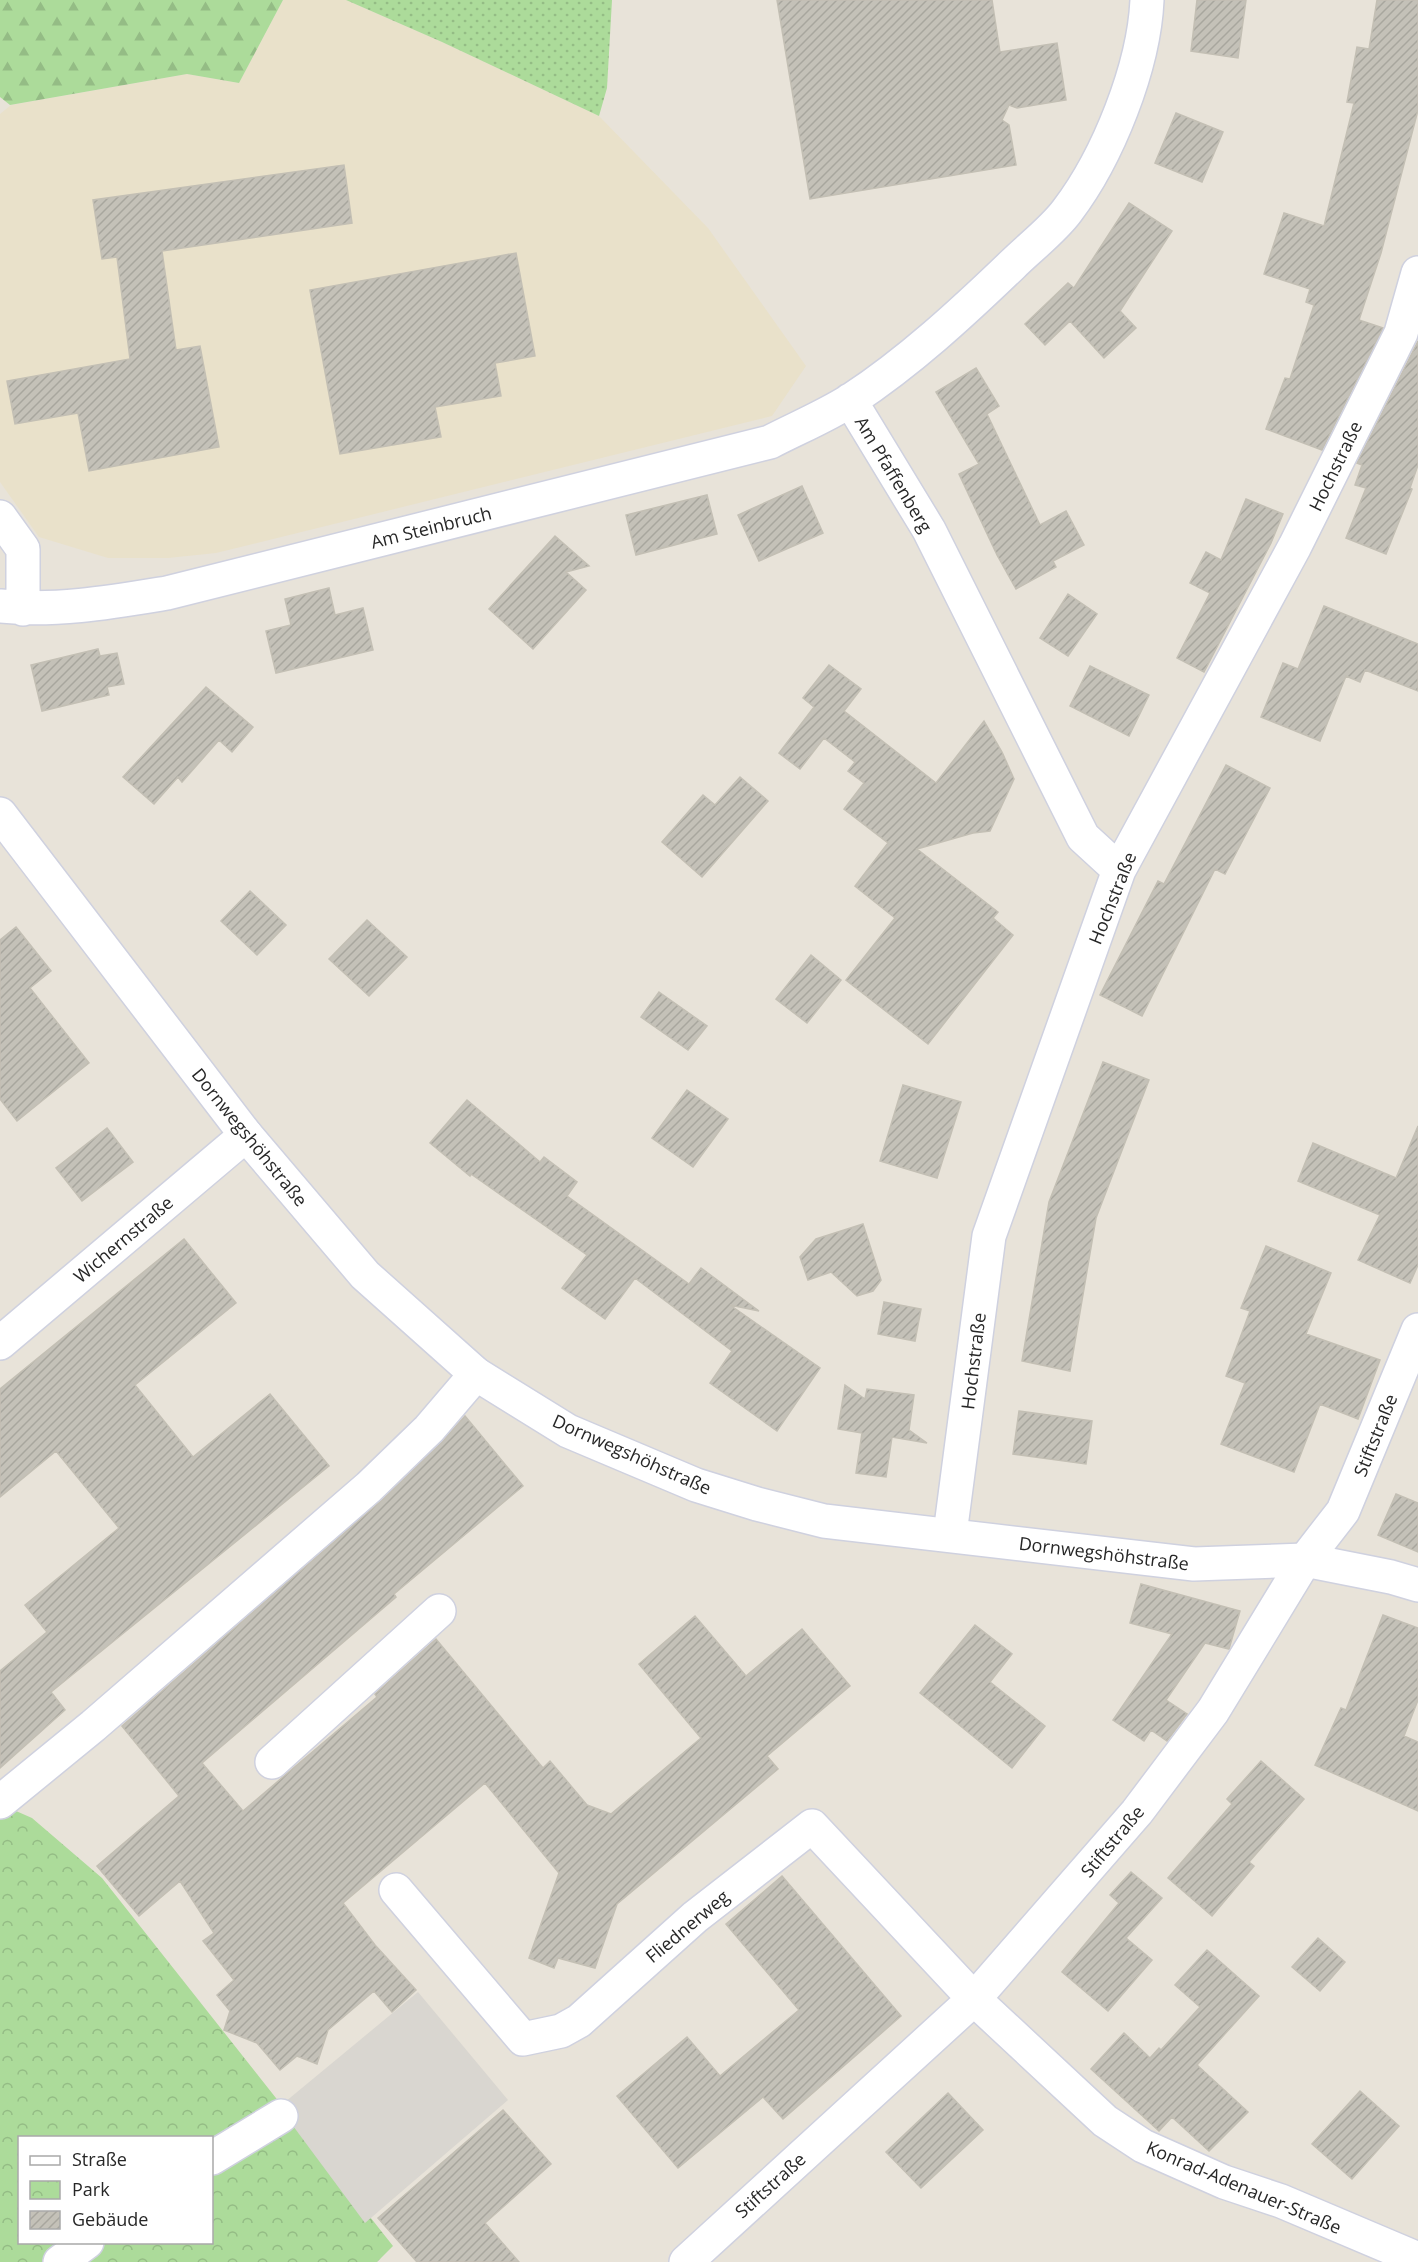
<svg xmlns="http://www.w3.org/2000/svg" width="1418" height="2262" viewBox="0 0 1418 2262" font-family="'Open Sans',sans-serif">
<defs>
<pattern id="grass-dots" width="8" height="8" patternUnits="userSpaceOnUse" patternTransform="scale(1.5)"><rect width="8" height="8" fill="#acdb9a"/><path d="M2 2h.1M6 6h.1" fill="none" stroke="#94bc85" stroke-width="1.8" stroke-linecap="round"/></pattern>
<pattern id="forest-firs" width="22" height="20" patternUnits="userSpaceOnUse" patternTransform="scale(1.5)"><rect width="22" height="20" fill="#acdb9a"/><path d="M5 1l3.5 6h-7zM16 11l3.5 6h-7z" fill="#94bc85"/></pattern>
<pattern id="park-crowns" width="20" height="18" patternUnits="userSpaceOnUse" patternTransform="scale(1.5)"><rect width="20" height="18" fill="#acdb9a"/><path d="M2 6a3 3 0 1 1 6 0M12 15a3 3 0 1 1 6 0" fill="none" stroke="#94bc85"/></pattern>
<pattern id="building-hatch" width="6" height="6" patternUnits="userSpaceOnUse" patternTransform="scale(1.5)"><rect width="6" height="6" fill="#c4c1b8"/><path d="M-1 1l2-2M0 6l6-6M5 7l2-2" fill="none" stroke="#a8a69e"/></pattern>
</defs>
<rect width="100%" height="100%" fill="#e8e3d9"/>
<path fill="#e9e1ca" d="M 283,0 L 346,0 L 442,42 L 599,116 L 708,228 L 806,366 L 772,416 L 216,553 L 168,558 L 108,558 L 39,537 L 0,482 L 0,114 L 11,105 L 187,74 L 239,83 Z"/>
<path fill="url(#grass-dots)" d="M 346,0 L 612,0 L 607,88 L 599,116 L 442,42 Z"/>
<path fill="url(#forest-firs)" d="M 0,0 L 283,0 L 239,83 L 187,74 L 10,105 L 0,97 Z"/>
<path fill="url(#park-crowns)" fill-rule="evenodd" d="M 0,1804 L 32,1818 L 102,1878 L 393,2246 L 377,2262 L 0,2262 ZM 20,2138 L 212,2138 L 212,2242 L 20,2242 Z"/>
<path fill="#d9d6d0" d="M 418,1992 L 508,2100 L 365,2223 L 279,2107 Z"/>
<path fill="url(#building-hatch)" stroke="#c3bfb4" stroke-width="1.5" d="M 777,0 L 992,0 L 1000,52 L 1057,43 L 1066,100 L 1017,108 L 1009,105 L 1002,120 L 1009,125 L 1016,165 L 810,199 Z
M 1197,0 L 1246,0 L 1238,58 L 1191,51 Z
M 1377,0 L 1418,0 L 1418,110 L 1381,253 L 1359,320 L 1383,328 L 1322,450 L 1266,429 L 1285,378 L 1290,379 L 1314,305 L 1306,302 L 1310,289 L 1264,274 L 1284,213 L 1324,226 L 1354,103 L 1347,102 L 1357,47 L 1369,49 Z
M 1176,113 L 1223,132 L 1202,182 L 1155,163 Z
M 344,165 L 352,223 L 162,251 L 176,350 L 200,346 L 219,447 L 89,471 L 78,413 L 15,424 L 7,381 L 130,359 L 117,257 L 102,259 L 93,200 Z
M 1129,203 L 1172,231 L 1120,311 L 1136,328 L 1104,358 L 1070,321 L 1045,345 L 1025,324 L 1068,283 L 1074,288 Z
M 516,253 L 535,356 L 495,363 L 501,396 L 435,407 L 441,437 L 340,454 L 310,290 Z
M 1418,341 L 1418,465 L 1410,488 L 1412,489 L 1386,554 L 1346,538 L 1366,488 L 1355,485 L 1362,465 L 1357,463 Z
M 976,368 L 999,406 L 987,414 L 1040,525 L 1066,511 L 1084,545 L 1053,561 L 1056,567 L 1016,589 L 997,555 L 959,474 L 979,464 L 936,392 Z
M 802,486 L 823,533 L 759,561 L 738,515 Z
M 707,495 L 717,534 L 636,555 L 626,515 Z
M 1246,499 L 1283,514 L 1271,543 L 1204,672 L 1177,658 L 1210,593 L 1190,583 L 1206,552 L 1221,560 Z
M 555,536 L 589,566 L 566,572 L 586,590 L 533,649 L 489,609 Z
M 329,588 L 335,615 L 363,608 L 373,650 L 276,673 L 266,631 L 291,625 L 285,599 Z
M 1068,594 L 1097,614 L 1068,656 L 1040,638 Z
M 1324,606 L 1418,644 L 1418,691 L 1365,670 L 1360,682 L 1346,676 L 1320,741 L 1261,717 L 1283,663 L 1298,669 Z
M 98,649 L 100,656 L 117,653 L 124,684 L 107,687 L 109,695 L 42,711 L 31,665 Z
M 829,665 L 861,689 L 844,711 L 936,783 L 984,721 L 1002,752 L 1014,779 L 990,831 L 973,833 L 917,849 L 998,912 L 993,918 L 1013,935 L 928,1044 L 846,980 L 895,918 L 855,886 L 888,843 L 844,809 L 864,783 L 848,771 L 855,762 L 824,738 L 800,769 L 779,753 L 814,707 L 803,698 Z
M 1090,666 L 1149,695 L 1129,736 L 1070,706 Z
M 206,687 L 253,727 L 232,752 L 219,740 L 182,782 L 178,777 L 154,804 L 123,777 Z
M 1226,765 L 1270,788 L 1225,874 L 1215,869 L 1142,1016 L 1100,995 L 1158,881 L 1164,884 Z
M 740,777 L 768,801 L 702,877 L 662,842 L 703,795 L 715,805 Z
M 250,891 L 286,925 L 257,955 L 221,921 Z
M 367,920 L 407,957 L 369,996 L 329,959 Z
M 16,927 L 51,971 L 30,988 L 89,1063 L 17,1121 L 0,1099 L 0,940 Z
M 811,955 L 841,980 L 807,1023 L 776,999 Z
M 659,992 L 707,1026 L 688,1050 L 641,1017 Z
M 1103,1062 L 1149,1080 L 1096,1218 L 1070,1371 L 1022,1361 L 1049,1202 Z
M 903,1085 L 961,1102 L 937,1178 L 880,1161 Z
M 687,1090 L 728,1119 L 693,1167 L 652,1138 Z
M 467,1100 L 540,1162 L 544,1157 L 577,1182 L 567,1196 L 689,1284 L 701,1268 L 759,1311 L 730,1305 L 820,1368 L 777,1431 L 710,1383 L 732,1351 L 635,1278 L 605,1319 L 562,1288 L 587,1255 L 471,1174 L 470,1176 L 430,1143 Z
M 1418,1126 L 1418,1265 L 1410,1283 L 1358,1260 L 1380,1215 L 1298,1181 L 1313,1143 L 1396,1178 Z
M 107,1128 L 133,1162 L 82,1201 L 56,1168 Z
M 863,1224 L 881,1280 L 873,1291 L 857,1296 L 831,1272 L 808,1280 L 800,1257 L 816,1239 Z
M 184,1239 L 236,1303 L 135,1385 L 193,1457 L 270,1394 L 329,1466 L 51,1692 L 65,1710 L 0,1768 L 0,1671 L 47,1632 L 25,1605 L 119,1528 L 56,1451 L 0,1497 L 0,1389 Z
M 1266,1246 L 1331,1273 L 1306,1334 L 1380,1360 L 1358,1419 L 1320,1404 L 1294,1472 L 1221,1444 L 1245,1383 L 1226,1376 L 1250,1311 L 1241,1308 Z
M 884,1302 L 921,1309 L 915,1341 L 878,1334 Z
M 845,1385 L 865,1399 L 867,1389 L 914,1395 L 909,1430 L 927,1443 L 892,1437 L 886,1477 L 856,1473 L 862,1433 L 838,1429 Z
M 1019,1411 L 1092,1421 L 1086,1464 L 1013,1454 Z
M 465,1416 L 523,1486 L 394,1594 L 396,1597 L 202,1763 L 243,1811 L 377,1697 L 375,1694 L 436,1639 L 543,1768 L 550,1761 L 587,1805 L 611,1814 L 701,1738 L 639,1664 L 695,1616 L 746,1676 L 802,1629 L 850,1686 L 767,1756 L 778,1769 L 617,1904 L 595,1968 L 558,1958 L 554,1968 L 529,1958 L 559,1873 L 485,1783 L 343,1903 L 375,1945 L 416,1990 L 392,2012 L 374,1991 L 328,2030 L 317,2064 L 297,2056 L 280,2070 L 257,2043 L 224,2030 L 230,2011 L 217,1995 L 234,1980 L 203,1941 L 214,1933 L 180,1881 L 139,1916 L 97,1866 L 179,1796 L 122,1726 L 381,1501 L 442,1442 Z
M 1396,1494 L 1418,1503 L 1418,1552 L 1378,1535 Z
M 1141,1584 L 1240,1611 L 1229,1649 L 1205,1643 L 1166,1700 L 1187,1714 L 1167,1741 L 1151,1730 L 1144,1741 L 1113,1720 L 1172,1634 L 1130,1623 Z
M 1383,1615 L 1418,1628 L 1418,1700 L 1404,1736 L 1418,1742 L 1418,1811 L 1315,1765 L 1341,1708 L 1346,1710 Z
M 975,1625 L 1012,1654 L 990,1682 L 1045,1726 L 1012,1768 L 920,1693 Z
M 1261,1761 L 1304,1799 L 1249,1862 L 1254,1866 L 1212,1916 L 1168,1878 L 1232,1804 L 1227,1799 Z
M 1131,1872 L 1162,1898 L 1126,1938 L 1152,1960 L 1108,2011 L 1062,1972 L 1119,1903 L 1110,1895 Z
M 782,1876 L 901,2016 L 783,2119 L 763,2097 L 678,2168 L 617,2096 L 687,2037 L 720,2076 L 799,2010 L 726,1924 Z
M 1318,1938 L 1345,1962 L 1320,1991 L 1292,1967 Z
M 1207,1950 L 1259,1996 L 1197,2065 L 1248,2112 L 1209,2151 L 1172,2117 L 1159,2131 L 1091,2069 L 1124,2033 L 1150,2058 L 1159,2048 L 1161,2050 L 1200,2007 L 1175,1985 Z
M 1360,2091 L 1399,2126 L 1352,2179 L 1312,2144 Z
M 948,2093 L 983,2130 L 921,2188 L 886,2152 Z
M 503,2110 L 551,2164 L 485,2223 L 519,2262 L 417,2262 L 378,2218 Z"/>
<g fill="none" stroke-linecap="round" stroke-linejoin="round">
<defs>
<path id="minor" d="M 850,400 L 929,530 L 1083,837 L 1119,870
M 0,517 L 23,549 L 23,609
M 0,606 C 55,612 112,602 167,593 L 770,442 C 797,428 826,416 851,400 C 909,362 962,313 1012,265 C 1029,248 1053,230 1067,211 C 1108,157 1144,67 1147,0
M 0,1343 L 246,1135
M 950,1534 L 989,1236 L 1119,870 L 1295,546 L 1401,333 L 1418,273
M 272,1762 L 439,1611
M 0,1802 L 93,1726 L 369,1487 L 429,1429 L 476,1374
M 396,1890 L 523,2039 L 561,2031 L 579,2021 L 695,1917 L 812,1826 L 974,1999 L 1105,2121 L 1143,2146 L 1224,2182 L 1281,2201 L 1418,2259
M 212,2158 L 281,2116
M 60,2262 L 87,2242
M 686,2262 L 974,1999 L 1137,1812 L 1213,1711 L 1305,1560 L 1343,1511 L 1418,1330"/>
<path id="tertiary" d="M 0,814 L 246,1135 L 365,1275 L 476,1374 L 568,1431 L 696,1485 L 757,1504 L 824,1521 L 1194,1564 L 1305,1560 L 1391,1577 L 1418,1585"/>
</defs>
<use href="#minor" stroke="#cfd1df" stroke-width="36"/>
<use href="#tertiary" stroke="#cfd1df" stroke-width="36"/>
<use href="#minor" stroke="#fff" stroke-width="33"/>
<use href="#tertiary" stroke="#fff" stroke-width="33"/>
</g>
<g text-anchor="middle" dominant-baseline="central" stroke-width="4.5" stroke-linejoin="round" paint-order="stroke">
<g font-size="18" fill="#272727" stroke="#fff">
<text transform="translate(1335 466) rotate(-64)">Hochstraße</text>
<text transform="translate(894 474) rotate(59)">Am Pfaffenberg</text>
<text transform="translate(431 527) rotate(-14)">Am Steinbruch</text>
<text transform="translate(1112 898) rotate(-68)">Hochstraße</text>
<text transform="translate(250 1137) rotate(51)">Dornwegshöhstraße</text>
<text transform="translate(123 1239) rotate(-40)">Wichernstraße</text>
<text transform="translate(973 1361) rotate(-83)">Hochstraße</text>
<text transform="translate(1375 1435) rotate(-68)">Stiftstraße</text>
<text transform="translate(632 1454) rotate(24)">Dornwegshöhstraße</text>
<text transform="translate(1104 1553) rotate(7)">Dornwegshöhstraße</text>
<text transform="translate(1112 1841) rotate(-50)">Stiftstraße</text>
<text transform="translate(687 1926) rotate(-40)">Fliednerweg</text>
<text transform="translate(770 2185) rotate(-42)">Stiftstraße</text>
<text transform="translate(1244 2187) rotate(23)">Konrad-Adenauer-Straße</text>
</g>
</g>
<rect x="18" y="2136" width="195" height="108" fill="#ffffff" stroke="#a9a9a9" stroke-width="1.5"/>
<rect x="30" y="2156" width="30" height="9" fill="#ffffff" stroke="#a9a9a9" stroke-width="1.5"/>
<text x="72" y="2166" font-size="18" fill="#272727">Straße</text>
<rect x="30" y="2181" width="30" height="18" fill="url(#park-crowns)" stroke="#a9a9a9" stroke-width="1.5"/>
<text x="72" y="2196" font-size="18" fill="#272727">Park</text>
<rect x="30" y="2211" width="30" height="18" fill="url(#building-hatch)" stroke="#a9a9a9" stroke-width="1.5"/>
<text x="72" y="2226" font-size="18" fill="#272727">Gebäude</text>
</svg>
